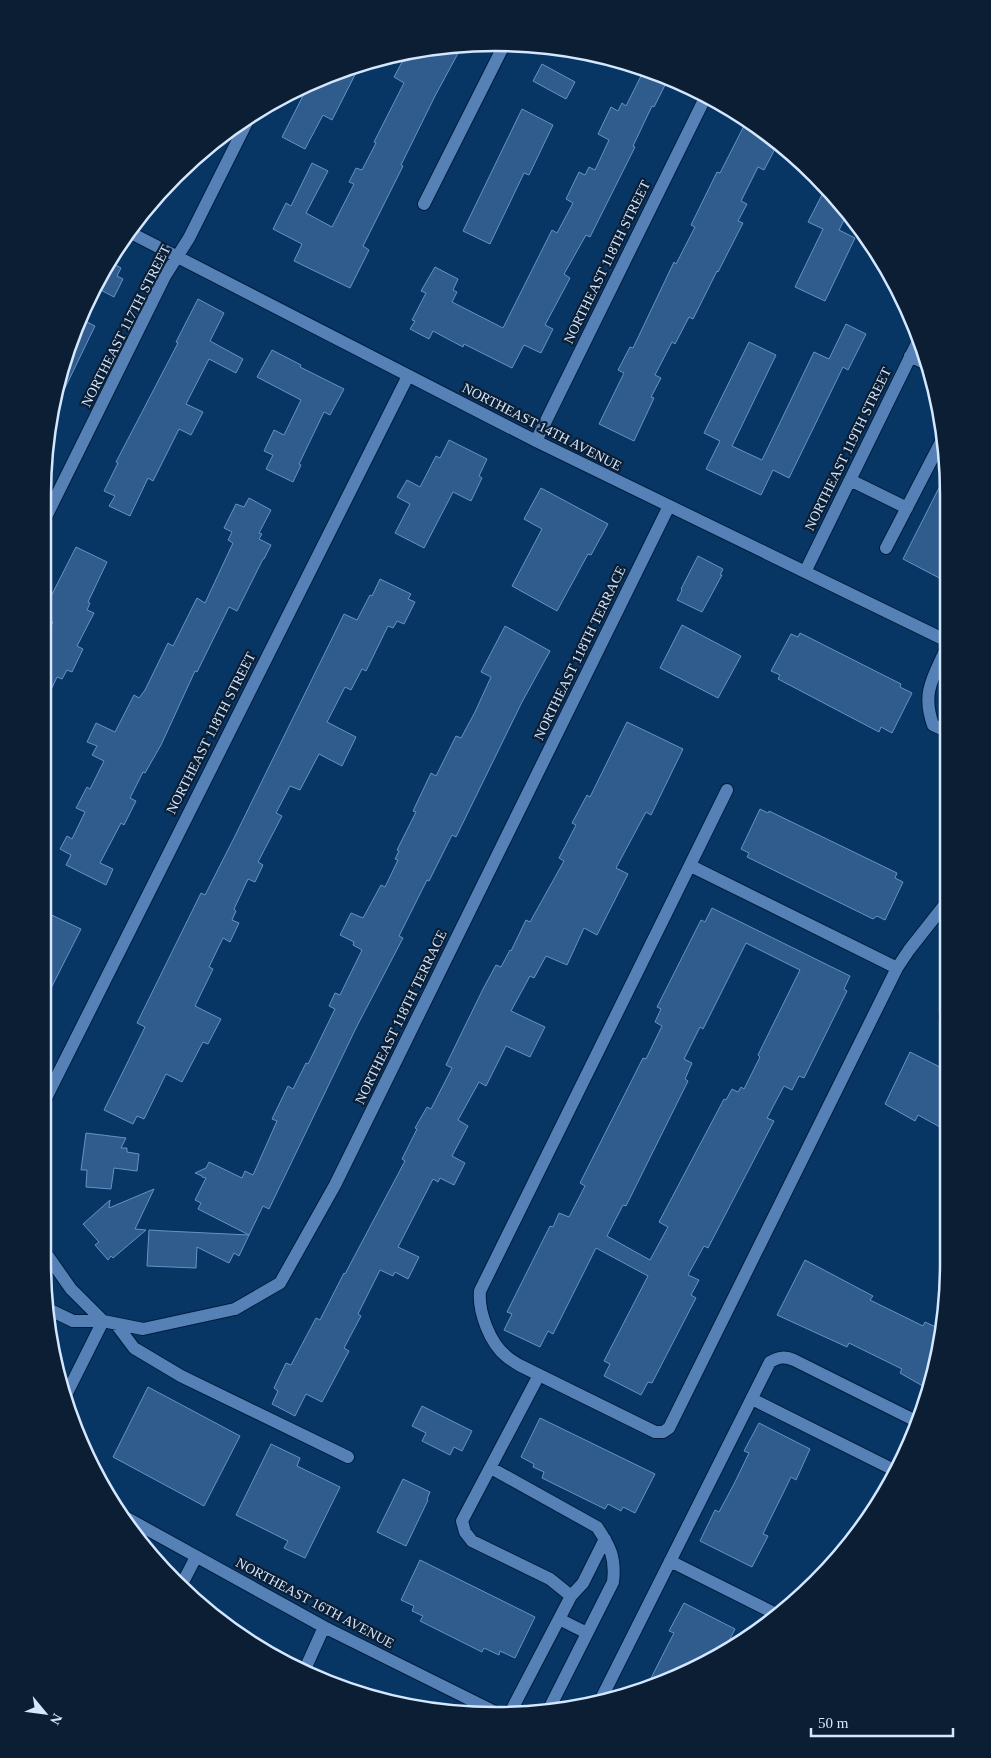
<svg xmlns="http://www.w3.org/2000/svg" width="991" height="1758" viewBox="0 0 991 1758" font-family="Georgia,serif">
<rect width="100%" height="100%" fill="#073664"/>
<path fill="#305b8d" stroke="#6592c7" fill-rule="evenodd" d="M 463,44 L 435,96 L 401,165 L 403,166 L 363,246 L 369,250 L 350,288 L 294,261 L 302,244 L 273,229 L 286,203 L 291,206 L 312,163 L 328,171 L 306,213 L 332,227 L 354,184 L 349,182 L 356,168 L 362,170 L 376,143 L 374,142 L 404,83 L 394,77 L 407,53 L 411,53 L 420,58 L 424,50 Z
M 542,64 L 575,82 L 566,99 L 533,81 Z
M 360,65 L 332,120 L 323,115 L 305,149 L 282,137 L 309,84 Z
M 645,68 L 664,77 L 663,80 L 667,81 L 654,107 L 652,106 L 633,146 L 635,147 L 590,237 L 586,235 L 564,274 L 570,278 L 545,325 L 553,329 L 541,353 L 524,345 L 512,368 L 464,344 L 463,347 L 433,331 L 429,339 L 410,329 L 415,321 L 412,320 L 426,293 L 421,291 L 435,267 L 458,279 L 453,290 L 457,292 L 452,302 L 503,328 L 552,230 L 557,233 L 573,203 L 566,199 L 579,172 L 585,175 L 589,167 L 595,170 L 609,140 L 598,134 L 611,107 L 618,111 L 622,103 L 626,106 Z
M 522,109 L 553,125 L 529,175 L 524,173 L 490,244 L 463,231 Z
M 746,122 L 777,145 L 764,170 L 758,167 L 741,201 L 747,204 L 738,221 L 743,223 L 718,272 L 717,271 L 693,319 L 689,317 L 675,344 L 672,342 L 655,375 L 661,378 L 651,397 L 654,398 L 634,441 L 599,424 L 624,373 L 618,370 L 630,347 L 633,348 L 674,262 L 676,264 L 695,227 L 691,225 L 717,172 L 720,173 Z
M 826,187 L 847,214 L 839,230 L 855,238 L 825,301 L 795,287 L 823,229 L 808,222 Z
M 109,261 L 121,268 L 117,276 L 123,279 L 114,297 L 95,287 Z
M 198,299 L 224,313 L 210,341 L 243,359 L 236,373 L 209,359 L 186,404 L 203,412 L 191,435 L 179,429 L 153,481 L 148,478 L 130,516 L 109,506 L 115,496 L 104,491 L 118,463 L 116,462 L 178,343 L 176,342 Z
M 81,319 L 95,326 L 64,390 L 59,388 L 66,350 Z
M 846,324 L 866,334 L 848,370 L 843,367 L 789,478 L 773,470 L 761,495 L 706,469 L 720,441 L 704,433 L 749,342 L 776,355 L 732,446 L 762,460 L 814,352 L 829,359 Z
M 272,350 L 301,365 L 300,367 L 344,389 L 330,415 L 324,412 L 299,464 L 301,465 L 293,482 L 266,469 L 273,455 L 264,451 L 274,430 L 284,435 L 301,400 L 257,377 Z
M 449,440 L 487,459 L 479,476 L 482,478 L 471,501 L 453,492 L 424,548 L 395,533 L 410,504 L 397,497 L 407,480 L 420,487 L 436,456 L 440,458 Z
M 945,476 L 945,581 L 903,559 Z
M 541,488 L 608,524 L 591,555 L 588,554 L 557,611 L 512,586 L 542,529 L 524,519 Z
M 249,498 L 271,510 L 259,533 L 262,534 L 259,539 L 271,545 L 264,559 L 263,559 L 237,611 L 229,607 L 197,672 L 195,671 L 161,745 L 145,773 L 143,772 L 130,798 L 136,801 L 124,825 L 121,823 L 100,863 L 113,869 L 106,885 L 66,865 L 71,855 L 60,849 L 67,836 L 72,839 L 85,812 L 76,808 L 87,787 L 90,789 L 104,761 L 92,755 L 97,746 L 87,742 L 96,723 L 115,732 L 134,695 L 139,698 L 145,690 L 168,643 L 173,646 L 197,598 L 205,603 L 233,543 L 228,540 L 232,532 L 224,528 L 236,504 L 244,507 Z
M 76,547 L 107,562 L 88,602 L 90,603 L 87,610 L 94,613 L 77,646 L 83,649 L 72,672 L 67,670 L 62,679 L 57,677 L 43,707 L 43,640 L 53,622 L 43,617 L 43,612 Z
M 698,556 L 723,569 L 720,575 L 722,575 L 702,612 L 677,600 L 682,590 L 681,589 Z
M 380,579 L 411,594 L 408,599 L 415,602 L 404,624 L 397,621 L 393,628 L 388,626 L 366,671 L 362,669 L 351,690 L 345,687 L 327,722 L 356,737 L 342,766 L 319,754 L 300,790 L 290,786 L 276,813 L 282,816 L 258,862 L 263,865 L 255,882 L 248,879 L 234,909 L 236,911 L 232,920 L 239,923 L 230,942 L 223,938 L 209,967 L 213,969 L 195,1006 L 221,1019 L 208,1044 L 203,1042 L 182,1082 L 166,1074 L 144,1119 L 137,1116 L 133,1124 L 104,1110 L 145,1027 L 137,1023 L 201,893 L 205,895 L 234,838 L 344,614 L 357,620 L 370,595 L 372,596 Z
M 682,625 L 741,656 L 718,698 L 660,668 Z
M 505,626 L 550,651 L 522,702 L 456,837 L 452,835 L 429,881 L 427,880 L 399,936 L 403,938 L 356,1028 L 269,1209 L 263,1206 L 249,1235 L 198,1209 L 201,1203 L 195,1200 L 206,1178 L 202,1177 L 202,1176 L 195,1173 L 206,1168 L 209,1162 L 242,1178 L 245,1171 L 253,1175 L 277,1121 L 272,1119 L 288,1086 L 293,1089 L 306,1063 L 308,1064 L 315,1050 L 335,1009 L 329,1006 L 335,993 L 340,995 L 362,950 L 353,945 L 354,942 L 340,935 L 351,913 L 363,918 L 381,885 L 385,887 L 398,860 L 395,859 L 399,851 L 397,850 L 416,812 L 413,811 L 431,773 L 436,776 L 456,736 L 461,738 L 475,712 L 491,677 L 481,672 Z
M 800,633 L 901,684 L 900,687 L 912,693 L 892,733 L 881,727 L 879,732 L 778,679 L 780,675 L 771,671 L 791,634 L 798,637 Z
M 627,722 L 683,749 L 651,815 L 646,812 L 616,868 L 628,874 L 597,935 L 584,928 L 567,965 L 546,956 L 534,978 L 530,976 L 511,1011 L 545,1027 L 530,1057 L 506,1046 L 486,1086 L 479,1082 L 458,1120 L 468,1126 L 452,1156 L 465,1163 L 454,1185 L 440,1178 L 438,1182 L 433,1179 L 398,1247 L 419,1257 L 408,1279 L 395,1272 L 393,1276 L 380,1270 L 358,1314 L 361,1316 L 344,1348 L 349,1351 L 322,1402 L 306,1394 L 295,1416 L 272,1404 L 278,1391 L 274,1388 L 286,1363 L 291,1365 L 316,1318 L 320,1320 L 344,1273 L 345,1274 L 405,1161 L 402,1159 L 417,1129 L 415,1128 L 427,1107 L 431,1109 L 452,1068 L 446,1065 L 483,989 L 496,965 L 501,967 L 510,950 L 511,951 L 526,920 L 530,922 L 564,861 L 559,858 L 576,825 L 572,823 L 587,795 L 590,797 Z
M 760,809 L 768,813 L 769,811 L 897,873 L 895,878 L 903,882 L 885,920 L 877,916 L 873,919 L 747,857 L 749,853 L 741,849 Z
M 712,908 L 850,976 L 844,989 L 847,991 L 804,1078 L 799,1076 L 792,1090 L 784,1086 L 767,1118 L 774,1121 L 708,1248 L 704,1246 L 688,1275 L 699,1280 L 691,1295 L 696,1298 L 652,1383 L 648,1382 L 641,1395 L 604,1376 L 610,1364 L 604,1361 L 648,1276 L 596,1248 L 553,1334 L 548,1331 L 540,1347 L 504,1330 L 512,1314 L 507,1312 L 550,1226 L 553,1227 L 559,1213 L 569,1217 L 585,1186 L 580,1183 L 643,1058 L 646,1059 L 662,1026 L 655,1022 L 661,1009 L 657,1007 L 701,920 L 705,922 ZM 746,943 L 800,970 L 758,1055 L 760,1057 L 744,1089 L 741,1087 L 738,1092 L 732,1089 L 726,1100 L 724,1099 L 659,1222 L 668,1227 L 650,1260 L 607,1236 L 623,1205 L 626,1206 L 688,1081 L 685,1079 L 692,1063 L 684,1059 L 700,1027 L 703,1029 Z
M 43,911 L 81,929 L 43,1004 Z
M 910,1052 L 942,1068 L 940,1072 L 947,1076 L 947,1126 L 942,1124 L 940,1127 L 918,1115 L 915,1121 L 885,1104 Z
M 86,1133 L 126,1138 L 121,1148 L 127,1148 L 127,1152 L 139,1154 L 137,1171 L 114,1168 L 111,1189 L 86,1187 L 87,1170 L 81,1170 Z
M 154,1189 L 135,1229 L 146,1230 L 113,1258 L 111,1256 L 108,1260 L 95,1245 L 99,1242 L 83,1224 L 110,1200 L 109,1208 Z
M 149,1230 L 166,1231 L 249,1235 L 239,1256 L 234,1253 L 229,1263 L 197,1247 L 196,1268 L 147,1266 Z
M 805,1260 L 873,1296 L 870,1300 L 923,1326 L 925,1322 L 940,1329 L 928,1389 L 900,1373 L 902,1369 L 849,1343 L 847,1347 L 777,1315 Z
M 148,1387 L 240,1436 L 204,1506 L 113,1457 Z
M 422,1406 L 472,1431 L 462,1451 L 454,1447 L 450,1455 L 422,1441 L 426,1433 L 412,1426 Z
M 540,1418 L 655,1474 L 635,1513 L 623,1507 L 621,1511 L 608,1504 L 605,1509 L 542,1478 L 544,1472 L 533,1467 L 534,1464 L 521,1457 Z
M 759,1423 L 810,1449 L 796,1480 L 791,1477 L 763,1534 L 768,1536 L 752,1567 L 700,1541 L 715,1510 L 719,1512 L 734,1484 L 749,1453 L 744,1451 Z
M 271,1444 L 300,1458 L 297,1466 L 340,1487 L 305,1558 L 284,1548 L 288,1541 L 236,1515 Z
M 403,1479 L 430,1492 L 427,1499 L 428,1500 L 406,1546 L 377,1532 Z
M 420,1560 L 535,1617 L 515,1658 L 500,1651 L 499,1655 L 484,1648 L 482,1652 L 420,1621 L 423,1616 L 412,1611 L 414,1606 L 401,1600 Z
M 684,1603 L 735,1629 L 727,1645 L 669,1681 L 647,1686 L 674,1633 L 669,1631 Z"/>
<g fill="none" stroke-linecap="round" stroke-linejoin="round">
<defs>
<path id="minor" d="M 424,204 L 504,45
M 129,232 L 536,441 L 945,640
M 910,356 L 928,365
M 536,441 L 706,96
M 850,480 L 907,508
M 43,523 L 165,276 L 189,238 L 249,118
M 886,548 L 944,436
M 805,572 L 919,339
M 945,651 C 932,679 922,694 933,725 L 946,731
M 727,790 L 480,1291 C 478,1312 490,1343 506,1356 C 510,1360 515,1362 519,1365 L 655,1432 L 663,1432 L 669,1428 L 897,968 L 909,950 L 946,903
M 691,866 L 897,968
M 947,1007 L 945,1017 L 947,1030
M 43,1104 L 408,376
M 43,1246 L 45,1252 L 71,1289 L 103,1321 L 143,1329 L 235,1309 L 280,1283 L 335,1185 L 669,506
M 50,1310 L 73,1321 L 103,1321 L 65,1397
M 116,1324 L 134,1348 L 181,1376 L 348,1457
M 752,1399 L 896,1471
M 491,1468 L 597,1527 C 610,1546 616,1558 613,1582 L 549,1709
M 125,1517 L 324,1627 L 493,1711
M 670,1561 L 776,1614
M 183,1582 L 196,1557
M 571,1596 L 583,1583 L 605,1539
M 559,1619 L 587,1633
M 306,1667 L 324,1627
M 602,1697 L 770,1362 C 779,1357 785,1356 794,1360 L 918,1422
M 510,1713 L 571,1596 L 550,1579 L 472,1541 L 465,1532 L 462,1521 L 539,1375"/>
</defs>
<use href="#minor" stroke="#001d3f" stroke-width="14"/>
<use href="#minor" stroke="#5581b6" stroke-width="12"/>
</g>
<g text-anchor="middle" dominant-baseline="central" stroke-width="4.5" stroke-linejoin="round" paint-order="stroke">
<g font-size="14" fill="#d4e7fe" stroke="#0c1e33">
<text transform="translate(607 262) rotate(-64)">NORTHEAST 118TH STREET</text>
<text transform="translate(126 326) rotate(-63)">NORTHEAST 117TH STREET</text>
<text transform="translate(542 427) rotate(27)">NORTHEAST 14TH AVENUE</text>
<text transform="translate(848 449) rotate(-64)">NORTHEAST 119TH STREET</text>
<text transform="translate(580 653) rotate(-64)">NORTHEAST 118TH TERRACE</text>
<text transform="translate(211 733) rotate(-63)">NORTHEAST 118TH STREET</text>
<text transform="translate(401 1017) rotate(-64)">NORTHEAST 118TH TERRACE</text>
<text transform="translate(315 1603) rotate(28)">NORTHEAST 16TH AVENUE</text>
</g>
</g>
<path d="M0 0H991V1758H0ZM495 51H496A444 444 0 0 1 940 495V1263A444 444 0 0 1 496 1707H495A444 444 0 0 1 51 1263V495A444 444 0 0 1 495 51Z" fill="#0c1e33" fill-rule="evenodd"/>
<path fill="none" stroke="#d4e7fe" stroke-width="2.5" d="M495 51H496A444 444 0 0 1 940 495V1263A444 444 0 0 1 496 1707H495A444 444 0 0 1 51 1263V495A444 444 0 0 1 495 51Z"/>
<g transform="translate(45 1713) rotate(119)" stroke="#0c1e33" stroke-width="4" paint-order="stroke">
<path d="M0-4L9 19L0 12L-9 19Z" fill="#d4e7fe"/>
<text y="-8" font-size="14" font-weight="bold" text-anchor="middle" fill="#d4e7fe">N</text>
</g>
<path d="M811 1728v8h142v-8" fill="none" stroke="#d4e7fe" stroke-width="2.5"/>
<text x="818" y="1728" font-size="15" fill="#d4e7fe" stroke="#0c1e33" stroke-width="4" paint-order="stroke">50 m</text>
</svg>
